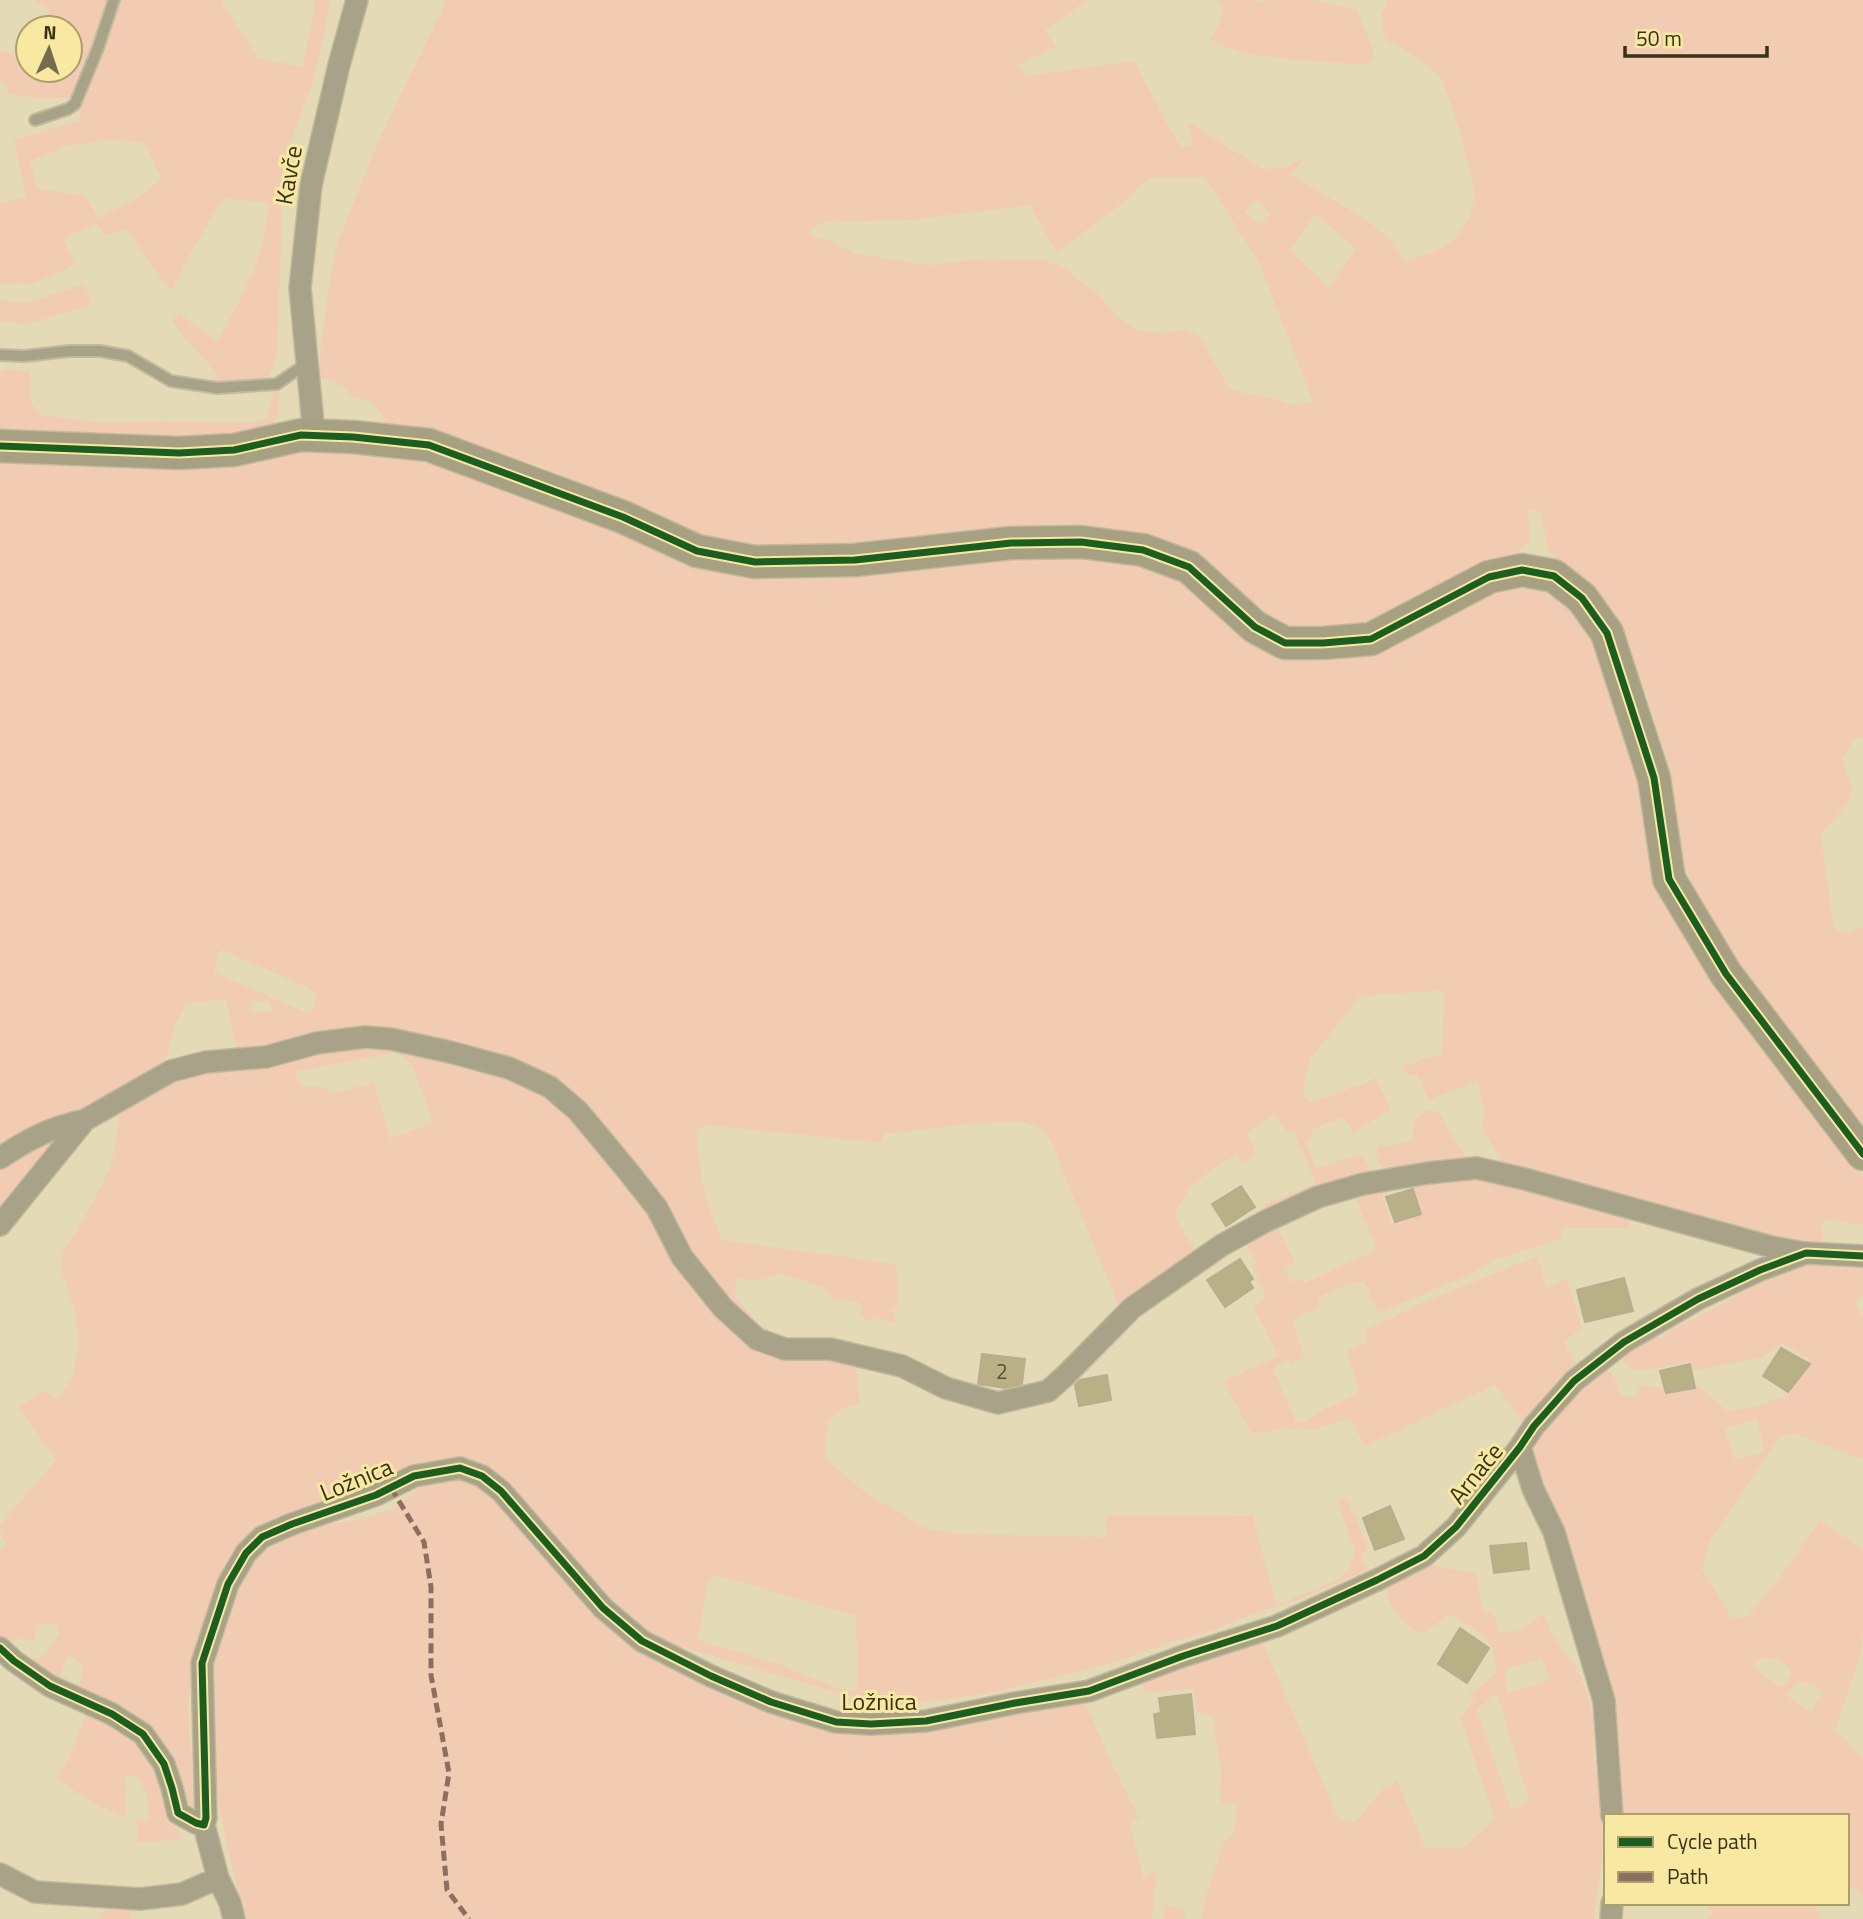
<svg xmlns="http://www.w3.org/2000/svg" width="1863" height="1919" viewBox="0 0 1863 1919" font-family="'Titillium Web',sans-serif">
<rect width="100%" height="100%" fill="#e4dbb6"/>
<path fill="#f2ccb2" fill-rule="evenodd" d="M 32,0 L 111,0 L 76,97 L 43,99 L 9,94 L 3,82 L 0,81 L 0,50 L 28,59 L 28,70 L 70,70 L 70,28 L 44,28 L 50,9 Z
M 119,0 L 223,0 L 222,4 L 258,58 L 302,67 C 306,45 314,23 315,0 L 330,0 L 323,41 L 313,82 L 286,154 L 280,184 L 282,221 L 277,354 L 270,375 L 244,385 L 214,382 L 216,372 C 201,354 184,341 172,320 L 181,312 L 189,321 L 217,341 C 243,297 266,255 268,203 L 225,198 C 204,228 187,259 171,292 L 126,229 L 105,236 L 96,223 L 63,239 L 75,265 L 32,284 L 0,283 L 0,203 L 26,197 L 14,140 L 80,120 L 79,113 ZM 109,140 L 145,143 L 161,179 L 138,198 L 98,218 L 85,196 L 37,188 L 30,161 L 69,145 Z
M 444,0 L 1088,0 L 1045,30 L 1056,47 L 1019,64 L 1025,76 L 1134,61 L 1180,147 L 1193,145 L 1187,121 L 1263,169 L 1287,167 L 1305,157 L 1291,175 L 1365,219 L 1386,236 L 1407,261 L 1435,251 L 1452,242 L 1470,217 L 1475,193 L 1459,129 L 1442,79 L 1422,60 L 1385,39 L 1381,16 L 1388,0 L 1863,0 L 1863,738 L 1854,739 L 1842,760 L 1852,788 L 1849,801 L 1821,835 L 1834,929 L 1845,934 L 1863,927 L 1863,1141 L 1746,978 L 1688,888 L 1679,861 L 1665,753 L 1646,692 L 1620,630 L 1549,552 L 1540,511 L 1528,509 L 1530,541 L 1515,555 L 1495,559 L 1438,591 L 1378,619 L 1348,628 L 1288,627 L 1268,619 L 1213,570 L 923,541 L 767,550 L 707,537 L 541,466 L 429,433 L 388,425 C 376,407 375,399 351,397 C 345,383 333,380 319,378 L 321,341 L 335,249 L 378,142 L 444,5 ZM 1150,177 L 1205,177 L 1259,263 L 1313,402 L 1291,405 L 1274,398 L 1244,393 L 1228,387 L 1207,349 L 1197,335 L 1185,330 L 1156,333 L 1139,330 L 1121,320 L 1098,294 L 1061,266 L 1043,260 L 1018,259 L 972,260 L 929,265 L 857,254 L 828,241 L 808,234 L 821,222 L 911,220 L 1030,205 L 1057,253 L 1121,204 ZM 1258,200 L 1270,214 L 1259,225 L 1245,211 ZM 1316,214 L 1355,249 L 1329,287 L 1290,250 Z
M 1216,0 L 1255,0 L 1264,3 L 1266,0 L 1315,0 L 1357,10 L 1373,49 L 1373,57 L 1369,65 L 1298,60 L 1243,53 L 1210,40 L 1219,23 L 1223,4 Z
M 84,284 L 93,305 L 27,324 L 0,321 L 0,300 L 27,303 Z
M 7,369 L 30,372 L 31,403 L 41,415 L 108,423 L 162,421 L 248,423 L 267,418 L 274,391 L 279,391 L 279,411 L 273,425 L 263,431 L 215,442 L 0,434 L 0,372 Z
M 292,448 L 429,456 L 682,556 L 1072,552 L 1122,561 L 1171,576 L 1275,654 L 1314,661 L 1338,660 L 1382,647 L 1489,592 L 1510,586 L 1529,586 L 1545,591 L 1561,598 L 1586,619 L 1632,746 L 1647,824 L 1782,1065 L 1828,1134 L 1863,1177 L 1863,1225 C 1849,1224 1838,1219 1824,1219 L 1821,1228 L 1826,1248 L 1763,1236 L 1506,1168 L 1482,1127 L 1485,1115 L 1478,1081 L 1429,1100 L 1417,1075 L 1407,1075 L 1403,1066 L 1442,1053 L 1444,990 L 1360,996 L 1309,1061 L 1303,1092 L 1310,1103 L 1373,1080 L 1375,1077 L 1391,1109 L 1353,1133 L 1344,1117 L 1312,1129 L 1312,1137 L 1306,1141 L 1316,1168 L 1362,1154 L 1374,1176 L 1268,1214 L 1264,1205 L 1316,1183 L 1294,1132 L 1288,1133 L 1274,1115 L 1246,1134 L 1257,1154 L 1242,1163 L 1236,1155 L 1215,1167 L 1189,1188 L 1174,1216 L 1199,1256 L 1121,1312 L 1049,1137 L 1039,1128 L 1024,1122 L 978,1123 L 884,1134 L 881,1143 L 705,1125 L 696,1131 L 702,1183 L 710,1209 L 722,1240 L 896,1264 L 899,1305 L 892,1308 L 897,1324 L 877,1317 L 867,1320 L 859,1314 L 862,1306 L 857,1302 L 834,1299 L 823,1287 L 781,1274 L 758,1281 L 737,1278 L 735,1296 L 755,1321 L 777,1335 L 777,1339 L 770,1338 L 728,1305 L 585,1110 L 419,1040 L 238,1055 L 226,999 L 186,1004 L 175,1025 L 167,1057 L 161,1062 L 158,1071 L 122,1093 L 0,1148 L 0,455 ZM 220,949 L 317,992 L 313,1009 L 307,1013 L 214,972 ZM 252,1001 L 269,1001 L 272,1012 L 253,1013 Z
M 386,1045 L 527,1082 L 564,1107 L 608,1157 L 734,1332 L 828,1358 L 856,1364 L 860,1403 L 839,1411 L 828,1422 L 825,1458 L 871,1497 L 895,1509 L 926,1529 L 962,1534 L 1106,1537 L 1107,1515 L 1254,1516 L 1255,1526 L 1277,1605 L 1335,1581 L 1348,1571 L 1355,1550 L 1337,1502 L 1346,1498 L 1356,1518 L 1368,1548 L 1361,1556 L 1367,1570 L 1298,1600 L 1256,1613 L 1208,1632 L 1170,1642 L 1127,1658 L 1083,1671 L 991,1693 L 897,1705 L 872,1703 L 689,1649 L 665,1645 L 638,1629 L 598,1591 L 501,1477 L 486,1465 L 451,1459 L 272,1525 L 214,1604 L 199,1634 L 192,1661 L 188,1711 L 196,1814 L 184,1808 L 171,1767 L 79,1691 L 83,1664 L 69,1655 L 57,1681 L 29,1665 L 37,1657 L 44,1657 L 59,1635 L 56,1623 L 35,1626 L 35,1641 L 20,1639 L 1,1644 L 0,1642 L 0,1549 L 6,1544 L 0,1531 L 0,1525 L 56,1460 L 19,1407 L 43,1391 L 58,1400 L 72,1379 L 79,1344 L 75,1311 L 60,1266 L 62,1254 L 90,1208 L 109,1170 L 116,1143 L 118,1120 L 122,1109 L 158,1085 L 203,1071 L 333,1046 ZM 396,1052 L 412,1065 L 433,1122 L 390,1139 L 374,1083 L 332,1093 L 324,1087 L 302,1087 L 294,1072 ZM 716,1575 L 856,1616 L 858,1688 L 847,1692 L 778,1664 L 698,1640 L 708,1582 Z
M 1428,1109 L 1441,1114 L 1448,1131 L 1467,1157 L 1465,1166 L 1387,1172 L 1380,1165 L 1375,1152 L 1380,1144 L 1390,1146 L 1412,1140 L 1414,1121 Z
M 69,1128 L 0,1218 L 0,1168 Z
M 1473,1179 C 1528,1185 1575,1201 1627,1220 L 1631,1228 L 1562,1228 L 1561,1239 L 1495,1260 L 1469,1275 L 1378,1313 L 1364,1281 L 1344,1286 L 1318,1297 L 1320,1306 L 1292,1321 L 1304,1356 L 1292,1365 L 1289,1360 L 1273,1368 L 1296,1422 L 1308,1420 L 1325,1409 L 1359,1393 L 1347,1351 L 1368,1342 L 1364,1331 L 1424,1302 L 1538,1256 L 1546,1288 L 1567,1279 L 1582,1327 L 1564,1342 L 1579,1370 L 1525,1425 L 1495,1385 L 1365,1446 L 1350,1418 L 1314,1430 L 1281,1429 L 1252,1434 L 1223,1381 L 1279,1356 L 1253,1306 L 1266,1297 L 1253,1268 L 1257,1263 L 1245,1242 L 1275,1223 L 1295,1263 L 1284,1269 L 1292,1283 L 1302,1277 L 1305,1283 L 1377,1249 L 1353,1192 L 1380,1186 L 1391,1224 L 1419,1212 L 1409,1181 Z
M 1827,1263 L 1863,1266 L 1863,1295 L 1855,1302 L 1863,1319 L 1863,1459 L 1794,1434 L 1781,1436 L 1710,1541 L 1702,1569 L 1731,1617 L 1747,1618 L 1781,1576 L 1820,1520 L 1863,1549 L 1863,1629 L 1861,1654 L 1835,1730 L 1863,1757 L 1863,1897 L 1854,1887 L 1847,1888 L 1847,1816 L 1617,1816 L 1615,1748 L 1525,1450 L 1541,1423 L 1601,1370 L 1609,1372 L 1617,1381 L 1620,1395 L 1634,1398 L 1641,1385 L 1678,1391 L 1700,1387 L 1727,1411 L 1753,1407 L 1786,1396 L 1810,1360 L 1782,1343 L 1763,1357 L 1694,1371 L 1691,1361 L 1648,1370 L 1632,1369 L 1624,1362 L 1626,1354 L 1713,1309 L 1776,1272 L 1803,1265 ZM 1757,1419 L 1764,1451 L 1735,1460 L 1725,1429 ZM 1758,1658 C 1774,1659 1785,1658 1791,1674 L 1783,1686 C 1770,1684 1763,1675 1755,1665 ZM 1799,1681 L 1814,1686 L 1823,1692 L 1811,1712 L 1786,1695 Z
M 452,1476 L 493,1491 L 599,1617 L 808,1722 L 1078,1700 L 1087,1706 L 1111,1762 L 1139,1818 L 1130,1823 L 1143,1877 L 1157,1871 L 1152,1919 L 244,1919 L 220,1813 L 211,1739 L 208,1691 L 213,1661 L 238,1586 L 252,1563 L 269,1546 L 307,1526 L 357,1520 L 393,1509 L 412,1495 L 420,1486 Z
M 1417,1563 L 1476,1573 L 1483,1612 L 1494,1613 L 1499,1632 L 1519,1631 L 1543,1614 L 1552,1634 L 1575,1666 L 1586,1689 L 1593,1716 L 1594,1755 L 1604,1841 L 1594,1919 L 1201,1919 L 1205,1899 L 1224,1842 L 1234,1832 L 1237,1804 L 1220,1802 L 1221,1767 L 1213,1726 L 1214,1716 L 1197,1711 L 1193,1689 L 1146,1692 L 1141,1677 L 1261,1638 L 1338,1818 L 1355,1823 L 1385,1786 L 1390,1788 L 1397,1780 L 1425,1848 L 1463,1848 L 1495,1819 L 1460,1718 L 1474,1701 L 1469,1695 L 1495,1674 C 1496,1666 1496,1653 1491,1646 C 1486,1636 1461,1620 1451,1614 L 1426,1631 L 1416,1632 C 1402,1622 1376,1597 1393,1580 C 1399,1573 1410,1569 1417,1563 ZM 1542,1658 L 1550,1680 L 1506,1693 L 1506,1670 ZM 1494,1695 L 1498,1696 L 1529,1801 L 1511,1810 L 1477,1709 Z
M 87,1712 L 123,1729 L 150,1753 L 162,1781 L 172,1824 L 184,1839 L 137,1843 L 137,1820 L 147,1821 C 149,1805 147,1790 137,1777 L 125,1776 L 126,1817 C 101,1809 79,1795 57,1779 L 68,1759 Z
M 135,1903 L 130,1919 L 99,1919 L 108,1905 Z
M 1705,1903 L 1815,1903 L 1814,1904 L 1821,1919 L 1705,1919 L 1713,1915 Z
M 1165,1905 L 1183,1909 L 1186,1919 L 1163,1919 Z"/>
<path fill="#b9b085" stroke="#b6ae91" stroke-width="2" d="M 1241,1186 L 1255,1207 L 1226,1226 L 1212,1204 Z
M 1413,1189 L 1421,1214 L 1395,1222 L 1386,1197 Z
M 1240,1259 L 1253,1279 L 1249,1281 L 1253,1288 L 1225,1307 L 1207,1280 Z
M 1624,1278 L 1633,1311 L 1585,1322 L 1577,1290 Z
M 1781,1348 L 1810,1364 L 1788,1392 L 1763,1376 Z
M 982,1354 L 1025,1359 L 1022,1384 L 1005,1388 L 978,1384 Z
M 1690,1364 L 1695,1388 L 1666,1393 L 1660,1371 Z
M 1107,1375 L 1111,1400 L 1079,1406 L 1075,1385 L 1080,1380 Z
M 1390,1506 L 1404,1539 L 1375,1550 L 1363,1518 Z
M 1526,1543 L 1529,1569 L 1494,1573 L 1490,1546 Z
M 1460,1628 L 1489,1648 L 1467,1683 L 1438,1664 Z
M 1191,1694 L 1195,1734 L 1157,1738 L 1154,1714 L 1161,1713 L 1159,1698 Z"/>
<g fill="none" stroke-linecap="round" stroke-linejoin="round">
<defs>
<path id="lane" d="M 35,120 L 68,109 L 75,104 L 98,48 L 114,0
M 0,355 L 25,356 L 69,351 L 100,351 L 128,356 L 171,381 L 217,388 L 277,384 L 307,363"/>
<path id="street" d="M 314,435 L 300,288 L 311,185 L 339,65 L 357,0
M 0,1158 C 30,1138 50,1128 85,1120
M 0,1225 L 85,1120 L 171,1071 L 206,1062 L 266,1057 L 317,1043 L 365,1037 L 391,1039 L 450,1052 L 509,1068 L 550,1087 L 578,1111 L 627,1170 L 657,1208 L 682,1257 L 723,1308 L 757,1339 L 785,1349 L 830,1349 L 902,1366 L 946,1388 L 998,1403 L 1048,1391 L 1066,1375 L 1132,1308 L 1222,1245 L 1266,1221 L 1318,1197 L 1363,1184 L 1428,1173 L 1477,1168 L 1525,1179 L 1772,1247 L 1804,1253
M 1520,1447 L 1533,1489 L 1554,1532 L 1604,1701 L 1612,1816
M 0,1648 L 14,1661 L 50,1686 L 112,1714 L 143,1734 L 164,1764 L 172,1788 L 178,1813 L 196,1823 L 204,1825 L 206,1818 L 202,1663 L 228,1584 L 246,1553 L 262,1537 L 292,1524 L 376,1495 L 414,1476 L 460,1468 L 482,1476 L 501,1491 L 603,1608 L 642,1641 L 711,1676 L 771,1702 L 836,1722 L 871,1724 L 926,1721 L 1015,1703 L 1089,1691 L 1183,1656 L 1277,1626 L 1377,1580 L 1424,1556 L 1456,1527 L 1520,1447 L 1534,1426 L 1574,1381 L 1624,1342 L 1698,1299 L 1760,1270 L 1806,1253 L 1863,1256
M 204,1825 L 218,1878 L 230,1903 L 234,1919
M 0,1874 L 35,1892 L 140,1899 L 182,1894 L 218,1878
M 1611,1919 L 1612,1903"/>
<path id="secondary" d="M 0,446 L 179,453 L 234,450 L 301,435 L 353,437 L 429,445 L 623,517 L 697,551 L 755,562 L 855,560 L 1011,543 L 1081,542 L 1143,550 L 1189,567 L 1255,627 L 1285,643 L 1323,643 L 1371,639 L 1489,577 L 1522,570 L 1554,576 L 1582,598 L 1607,633 L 1654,778 L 1669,879 L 1726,974 L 1863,1154"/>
</defs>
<use href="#lane" stroke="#c2ba9c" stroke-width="14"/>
<use href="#street" stroke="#c2ba9c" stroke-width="24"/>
<use href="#secondary" stroke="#c2ba9c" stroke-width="35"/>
<use href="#lane" stroke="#a8a288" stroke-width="10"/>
<use href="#street" stroke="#a8a288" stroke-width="21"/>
<use href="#secondary" stroke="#a8a082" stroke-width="32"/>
<path stroke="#8d6e63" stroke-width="5" stroke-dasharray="10 5" stroke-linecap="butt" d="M 391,1488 L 424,1542 L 431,1587 L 431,1675 L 449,1773 L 441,1824 L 447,1890 L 469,1919"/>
<defs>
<path id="cycleway" d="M 0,446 L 179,453 L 234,450 L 301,435 L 353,437 L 429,445 L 623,517 L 697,551 L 755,562 L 855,560 L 1011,543 L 1081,542 L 1143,550 L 1189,567 L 1255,627 L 1285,643 L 1323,643 L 1371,639 L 1489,577 L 1522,570 L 1554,576 L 1582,598 L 1607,633 L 1654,778 L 1669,879 L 1726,974 L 1863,1154
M 0,1648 L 14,1661 L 50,1686 L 112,1714 L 143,1734 L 164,1764 L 172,1788 L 178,1813 L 196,1823 L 204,1825 L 206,1818 L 202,1663 L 228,1584 L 246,1553 L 262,1537 L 292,1524 L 376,1495 L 414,1476 L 460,1468 L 482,1476 L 501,1491 L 603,1608 L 642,1641 L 711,1676 L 771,1702 L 836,1722 L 871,1724 L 926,1721 L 1015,1703 L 1089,1691 L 1183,1656 L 1277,1626 L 1377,1580 L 1424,1556 L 1456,1527 L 1520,1447 L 1534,1426 L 1574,1381 L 1624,1342 L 1698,1299 L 1760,1270 L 1806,1253 L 1863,1256"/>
</defs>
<use href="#cycleway" stroke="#f8e8a2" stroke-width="11"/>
<use href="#cycleway" stroke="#1b5e20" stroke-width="7"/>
</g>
<g text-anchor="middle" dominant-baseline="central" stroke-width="6" stroke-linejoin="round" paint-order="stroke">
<g font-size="21" fill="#585131">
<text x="1002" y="1371">2</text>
</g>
<g font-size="24" fill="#373115" stroke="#f8e8a2">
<text transform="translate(288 175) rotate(-80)">Kavče</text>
<text transform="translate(1475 1473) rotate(-51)">Arnače</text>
<text transform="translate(356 1479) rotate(-22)">Ložnica</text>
<text x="879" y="1701">Ložnica</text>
</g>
</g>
<rect x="1604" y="1814" width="245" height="91" fill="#f8e8a2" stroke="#ab9f6a" stroke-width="2"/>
<rect x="1618" y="1837" width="35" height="10" fill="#1b5e20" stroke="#ab9f6a" stroke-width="2"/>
<text x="1667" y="1849" font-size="21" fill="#373115">Cycle path</text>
<rect x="1618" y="1872" width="35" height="10" fill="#8d6e63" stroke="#ab9f6a" stroke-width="2"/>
<text x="1667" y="1884" font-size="21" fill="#373115">Path</text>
<g transform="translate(49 49) rotate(3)"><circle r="33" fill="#f8e8a2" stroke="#ab9f6a" stroke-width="2"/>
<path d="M0-5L12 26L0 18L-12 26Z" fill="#746c4d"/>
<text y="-10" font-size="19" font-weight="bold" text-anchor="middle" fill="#373115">N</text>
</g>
<path d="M1625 46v10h142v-10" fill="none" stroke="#373115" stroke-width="3.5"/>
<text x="1636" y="46" font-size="21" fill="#373115" stroke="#f8e8a2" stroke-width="5" paint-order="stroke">50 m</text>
</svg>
